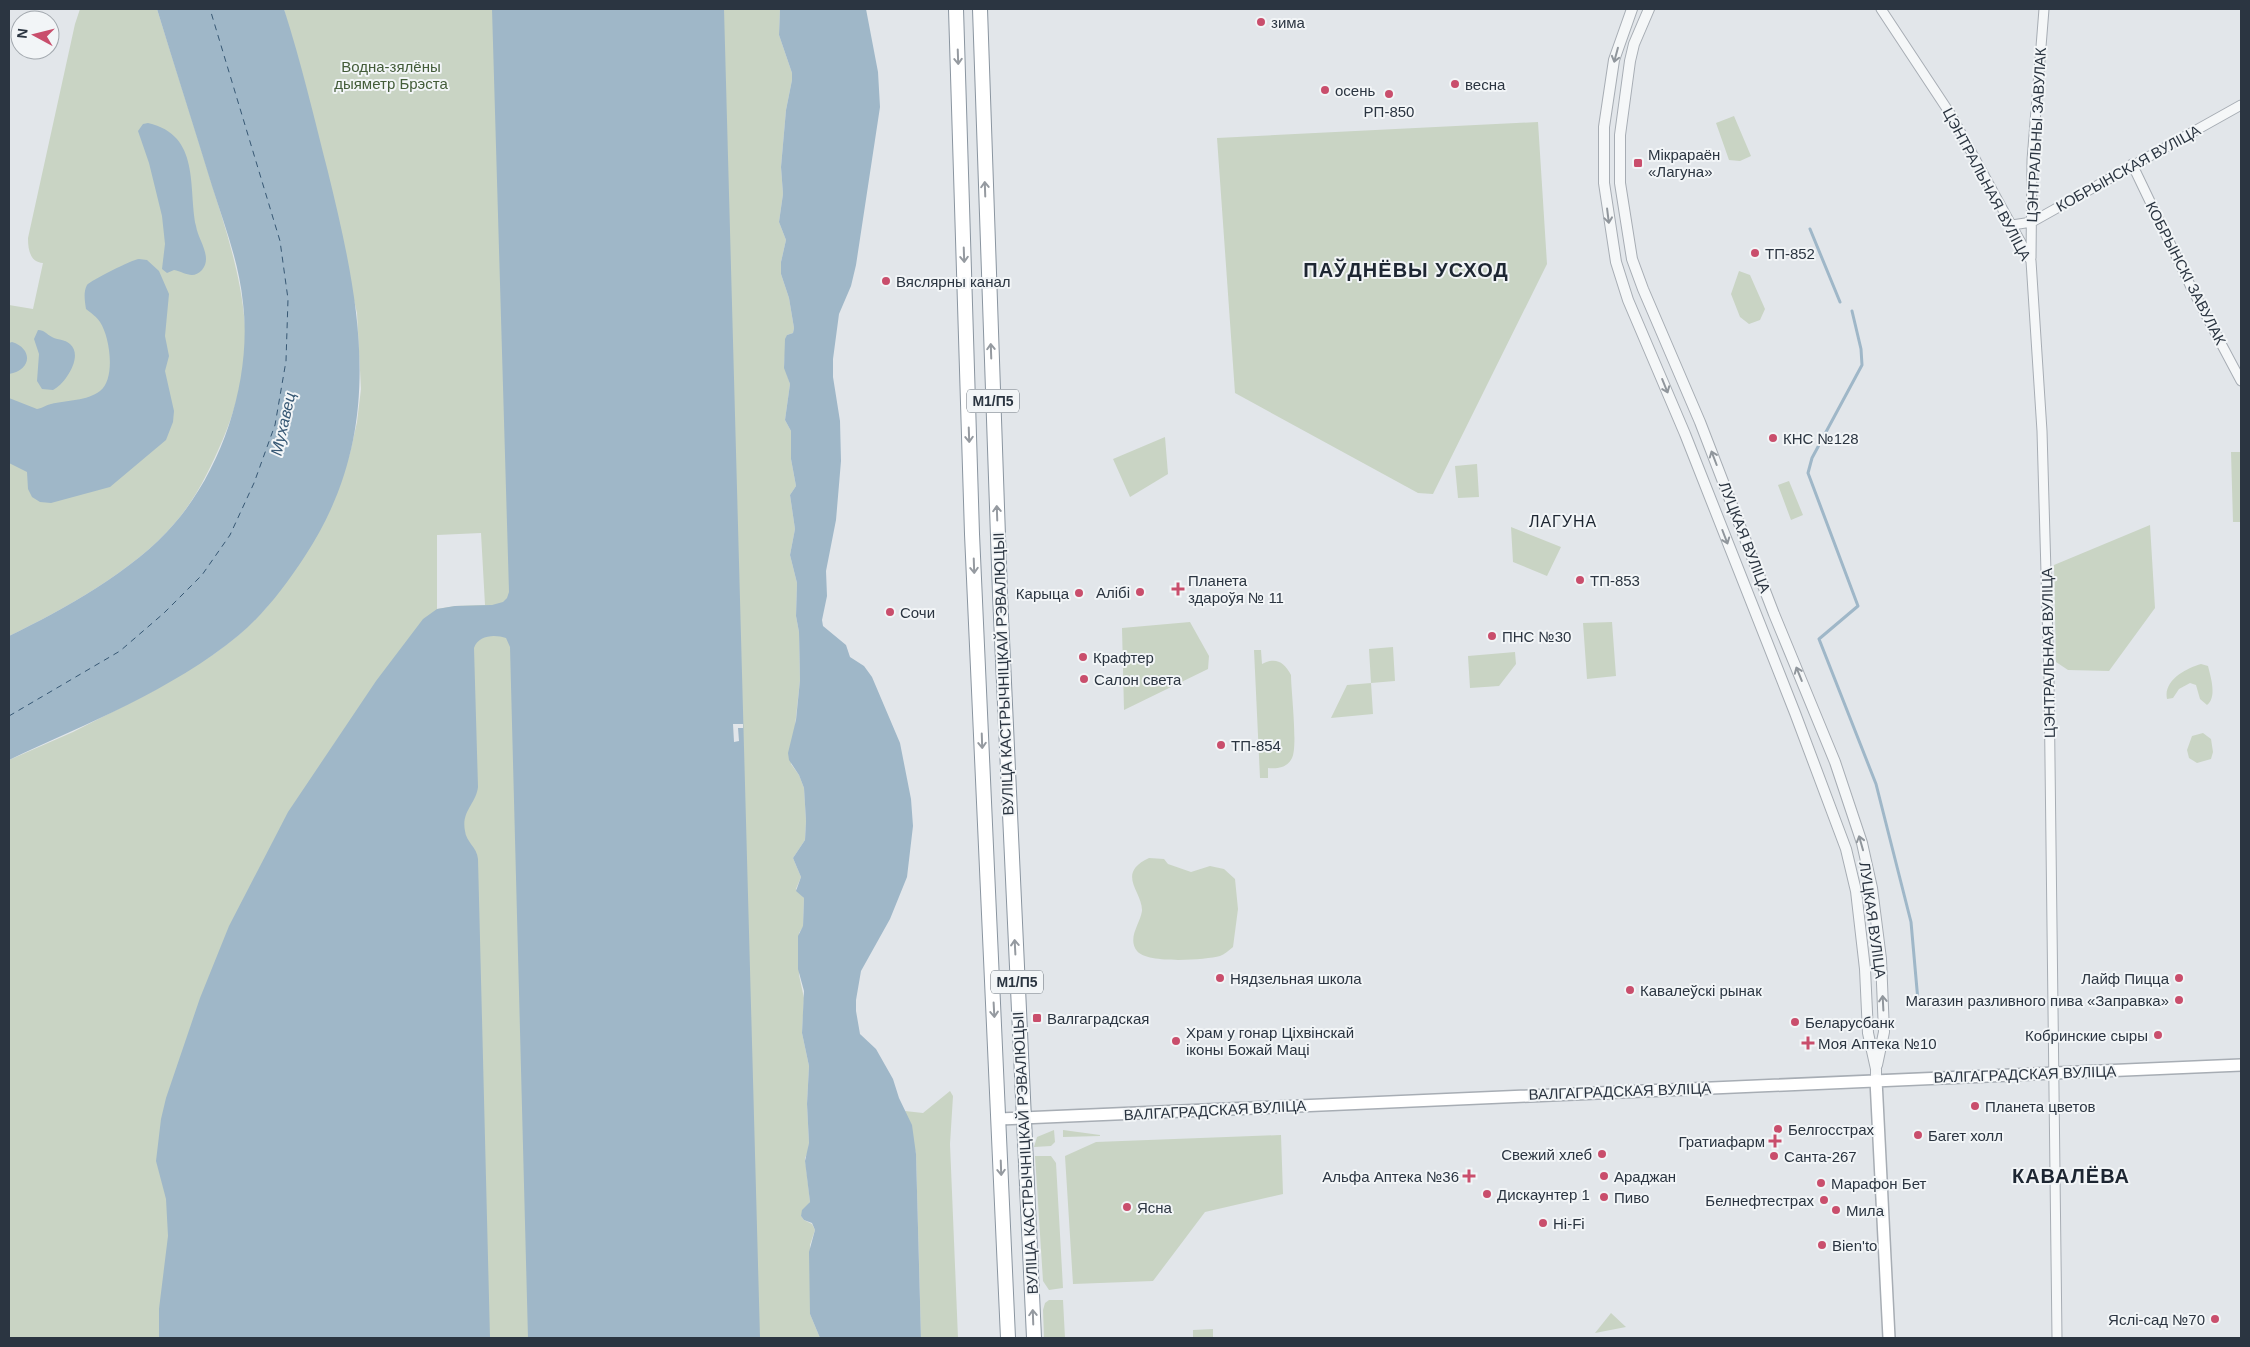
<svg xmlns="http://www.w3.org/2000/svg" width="2250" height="1347" viewBox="0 0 2250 1347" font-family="Helvetica,sans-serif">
<rect width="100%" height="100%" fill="#e2e6ea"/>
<path fill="#c9d4c4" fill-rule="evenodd" d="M 80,9 L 157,9 C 174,64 192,119 209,175 C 224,224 241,273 245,325 C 248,363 238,404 223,439 C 210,469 196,499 174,524 C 135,570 63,610 9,636 L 9,305 L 33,309 L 43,263 C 30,262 28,250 28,238 L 75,24 Z
M 284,9 L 780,9 L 779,35 L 792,73 L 792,80 L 786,110 L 781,167 L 783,194 L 779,222 L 786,240 L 781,262 L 781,274 L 789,298 L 794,328 L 793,333 L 787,335 L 784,365 L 790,384 L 785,420 L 791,431 L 791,459 L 796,486 L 790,495 L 795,529 L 790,555 L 797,583 L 796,616 L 799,632 L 800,680 L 791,764 L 799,775 L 804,788 L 806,821 L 805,840 L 793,858 L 801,877 L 796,889 L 804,898 L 803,927 L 799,933 L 799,975 L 804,998 L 802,1033 L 809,1066 L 807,1104 L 809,1143 L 808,1152 L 805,1158 L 810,1202 L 801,1216 L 804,1220 L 812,1224 L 815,1230 L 810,1245 L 810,1314 L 820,1338 L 9,1338 L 9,760 L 73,732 L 155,690 L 214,654 L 240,634 L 267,607 L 340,484 L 350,453 L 357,422 L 361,389 L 357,313 ZM 481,533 L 485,605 L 455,606 L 437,609 L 437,535 Z
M 1734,116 L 1751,156 L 1740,161 L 1729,160 L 1716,123 Z
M 1538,122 L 1547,264 L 1433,494 L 1418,493 L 1235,393 L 1217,138 Z
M 1739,271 L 1750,275 L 1765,309 L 1760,320 L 1749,324 L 1740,317 L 1731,294 Z
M 1165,437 L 1168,474 L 1130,497 L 1113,459 Z
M 2231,452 L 2241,452 L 2241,522 L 2233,522 Z
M 1477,464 L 1479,497 L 1458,498 L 1455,466 Z
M 1789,481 L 1803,515 L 1791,520 L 1778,485 Z
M 2150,525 L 2155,608 L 2109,671 L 2068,670 L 2056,662 L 2054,565 Z
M 1511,527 L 1561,547 L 1547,576 L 1513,562 Z
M 1190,622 L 1209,656 L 1208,669 L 1124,710 L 1122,628 Z
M 1612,622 L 1616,676 L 1587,679 L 1583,623 Z
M 1393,647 L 1395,681 L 1371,683 L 1373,714 L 1331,718 L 1347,685 L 1371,683 L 1369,649 Z
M 1254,650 L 1261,650 L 1262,664 C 1275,657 1284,661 1291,675 C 1291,690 1298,747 1292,758 C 1287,768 1277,769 1268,768 L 1268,778 L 1260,778 Z
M 1515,652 L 1516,664 L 1499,686 L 1470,688 L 1468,656 Z
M 2201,664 L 2208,666 C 2211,678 2217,697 2207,705 L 2200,699 L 2196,685 L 2190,683 L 2179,689 L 2173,698 L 2167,699 C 2163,680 2187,668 2201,664 Z
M 2203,733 L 2211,739 L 2213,752 L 2211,759 L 2197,763 L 2189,758 L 2187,750 L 2192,736 Z
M 1149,858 L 1164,859 L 1168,864 L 1191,872 L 1210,866 L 1224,869 L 1235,879 L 1238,909 L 1233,947 C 1229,950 1225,954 1220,956 C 1205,960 1147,964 1137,951 C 1127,938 1140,924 1142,911 C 1143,892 1115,874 1149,858 Z
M 950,1091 L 953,1096 L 950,1144 L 958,1338 L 921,1338 L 916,1154 L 905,1111 L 923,1113 Z
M 1054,1130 L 1055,1142 L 1051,1146 L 1034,1147 L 1037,1137 Z
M 1063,1130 L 1100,1135 L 1100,1136 L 1063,1137 Z
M 1281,1135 L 1283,1194 L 1205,1212 L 1153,1281 L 1073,1284 L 1065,1156 L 1096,1142 Z
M 1035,1156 L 1051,1156 L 1056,1163 L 1063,1288 L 1049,1290 L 1043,1281 Z
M 1049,1300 L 1063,1300 L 1065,1338 L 1044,1338 L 1043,1310 L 1045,1303 Z
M 1611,1313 L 1626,1327 L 1595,1333 Z
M 1213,1329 L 1213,1338 L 1193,1338 L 1193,1330 Z"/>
<path fill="#9fb7c8" d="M 157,9 L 284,9 C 301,62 314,117 328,172 C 361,307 387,431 305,556 C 286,585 265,613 239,635 C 171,691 87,723 9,760 L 9,636 C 63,610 135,570 174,524 C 224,467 252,377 243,303 C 239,262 224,224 212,186 C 194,127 175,68 157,9 Z
M 492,9 L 724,9 L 760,1338 L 528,1338 L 510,647 L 506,638 C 495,634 478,635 474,648 L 478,787 C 476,804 461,811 465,831 C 466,842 477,847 478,859 L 490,1338 L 159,1338 L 159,1309 L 168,1236 L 166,1199 L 156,1161 L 161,1119 L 166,1098 L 200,998 L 229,926 L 288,812 L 376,681 L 423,619 L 437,609 L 455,606 L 492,605 L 503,602 L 507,598 L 509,592 Z
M 780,9 L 866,9 L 878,72 L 880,107 L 856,265 L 851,286 L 839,314 L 833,359 L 833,377 L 840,421 L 841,461 L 836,520 L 826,571 L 827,596 L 822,620 L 823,626 L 846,645 L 850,657 L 864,666 L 872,677 L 900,743 L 911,799 L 913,826 L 907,877 L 890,919 L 861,971 L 856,1000 L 856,1011 L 860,1034 L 876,1049 L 893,1079 L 899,1098 L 912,1125 L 916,1154 L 921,1338 L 820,1338 L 810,1314 L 809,1252 L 815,1230 L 812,1223 L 804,1220 L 801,1216 L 802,1210 L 810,1202 L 805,1161 L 809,1143 L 807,1104 L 809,1066 L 802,1033 L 804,991 L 798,969 L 798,936 L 803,926 L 804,898 L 796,891 L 801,877 L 793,858 L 805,840 L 806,821 L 804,788 L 799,775 L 789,760 L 788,753 L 796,720 L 800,680 L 799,632 L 796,616 L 797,583 L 790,555 L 795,529 L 790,495 L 796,486 L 791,459 L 791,431 L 785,420 L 790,384 L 784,368 L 785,339 L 787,335 L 793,333 L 794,328 L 789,298 L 781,274 L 781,262 L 786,240 L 779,222 L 783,194 L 781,167 L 786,110 L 792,80 L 792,73 L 779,35 Z
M 148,123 C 201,135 188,188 196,226 C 198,240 213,257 202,270 C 193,280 184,272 174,270 L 167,273 L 162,269 L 165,244 L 162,216 L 149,163 L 138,131 L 143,124 Z
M 139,259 L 147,260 L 159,271 L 169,294 L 165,336 L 169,356 L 165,371 L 174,411 L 173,422 L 166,440 L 110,487 L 51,503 L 40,502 L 32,497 L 28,489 L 27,472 L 9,463 L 9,398 L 37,409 C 43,408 46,405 51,404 C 67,400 87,401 100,391 C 116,379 110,337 100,322 C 97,317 91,313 86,309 C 85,302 83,292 87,285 C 90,281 133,259 139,259 Z
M 38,330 C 45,330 46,334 52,337 C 57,340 65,339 70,344 C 84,356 65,384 53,390 L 42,389 L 37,381 L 39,354 L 34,339 Z
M 12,342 C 34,349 31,371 9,374 L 9,343 Z"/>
<path fill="#e2e6ea" d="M 733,724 L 743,724 L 743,728 L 738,728 L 739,741 L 734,742 Z"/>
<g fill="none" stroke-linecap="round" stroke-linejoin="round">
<path stroke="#9fb7c8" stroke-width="3" d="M 1810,229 L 1840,302
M 1852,311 L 1861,349 L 1862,365 L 1812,458 L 1808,473 L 1858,606 L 1819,639 L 1876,784 L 1911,922 L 1918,1001"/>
<path stroke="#375874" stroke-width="1" stroke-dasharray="6 5" stroke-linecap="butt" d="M 9,716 L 120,651 L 164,613 L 202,575 L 230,535 L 254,483 L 275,425 L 286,361 L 288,299 L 280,241 L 210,9"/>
<defs>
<path id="minor" d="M 1881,9 L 1951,115 L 2031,261 L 2042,431 L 2049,679 L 2057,1338
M 2132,164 L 2191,287 L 2241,381
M 2012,225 L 2032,222 L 2241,105
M 2031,258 L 2032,160 L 2044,9"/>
<path id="tertiary" d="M 1632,9 L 1614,60 L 1604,127 L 1604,183 L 1616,262 L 1628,300 L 1685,434 L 1795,713 L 1846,849 L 1856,891 L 1865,969 L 1868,1033 L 1876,1069 L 1876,1080
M 1649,9 L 1634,44 L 1630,61 L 1620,135 L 1620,183 L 1632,259 L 1643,289 L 1700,422 L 1774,614 L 1835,762 L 1862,843 L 1872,888 L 1881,959 L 1884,1032 L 1877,1065"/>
<path id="secondary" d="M 1876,1080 L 1889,1338
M 999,1119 L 2241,1065"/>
<path id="trunk" d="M 956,9 L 972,534 L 1008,1338
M 980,9 L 1000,595 L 1034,1338"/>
</defs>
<use href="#minor" stroke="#a7adb4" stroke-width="11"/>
<use href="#tertiary" stroke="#a7adb4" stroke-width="12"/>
<use href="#secondary" stroke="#a7adb4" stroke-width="14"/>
<use href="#trunk" stroke="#8a95a0" stroke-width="16"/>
<use href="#minor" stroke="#f5f7f8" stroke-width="9"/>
<use href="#tertiary" stroke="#f5f7f8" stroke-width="10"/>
<use href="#secondary" stroke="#fff" stroke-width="11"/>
<use href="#trunk" stroke="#fff" stroke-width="14"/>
</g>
<defs><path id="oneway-shaft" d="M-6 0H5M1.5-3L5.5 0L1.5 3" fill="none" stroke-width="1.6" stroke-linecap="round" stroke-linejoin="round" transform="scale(1.25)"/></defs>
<g stroke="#90969c">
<use href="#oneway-shaft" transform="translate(1616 55) rotate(105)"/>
<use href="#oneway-shaft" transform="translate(1608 216) rotate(83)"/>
<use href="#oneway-shaft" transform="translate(1665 386) rotate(68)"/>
<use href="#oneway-shaft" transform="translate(1714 458) rotate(-111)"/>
<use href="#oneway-shaft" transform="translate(1725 537) rotate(69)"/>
<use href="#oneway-shaft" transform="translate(1799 674) rotate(-112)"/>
<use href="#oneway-shaft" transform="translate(1861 843) rotate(-106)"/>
<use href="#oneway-shaft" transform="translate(1883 1003) rotate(-93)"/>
</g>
<g stroke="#959aa0">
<use href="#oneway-shaft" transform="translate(958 57) rotate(88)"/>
<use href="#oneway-shaft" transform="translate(985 189) rotate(-92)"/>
<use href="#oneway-shaft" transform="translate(964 255) rotate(88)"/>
<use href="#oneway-shaft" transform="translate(991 351) rotate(-92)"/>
<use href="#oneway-shaft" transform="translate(969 435) rotate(88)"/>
<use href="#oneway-shaft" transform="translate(997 513) rotate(-92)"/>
<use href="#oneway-shaft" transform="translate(974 566) rotate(88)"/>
<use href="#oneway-shaft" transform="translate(982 741) rotate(88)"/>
<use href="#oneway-shaft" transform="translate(1015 947) rotate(-93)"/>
<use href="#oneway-shaft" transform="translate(994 1010) rotate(87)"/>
<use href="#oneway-shaft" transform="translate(1001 1168) rotate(88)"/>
<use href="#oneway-shaft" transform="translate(1033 1317) rotate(-92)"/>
</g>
<g fill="#c94e6c" stroke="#f2f5f7" stroke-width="2">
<circle cx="1261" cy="22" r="5"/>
<circle cx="1455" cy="84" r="5"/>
<circle cx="1325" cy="90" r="5"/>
<circle cx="1389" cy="94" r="5"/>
<rect x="1633" y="158" width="10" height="10" rx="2.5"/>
<circle cx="1755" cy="253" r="5"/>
<circle cx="886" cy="281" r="5"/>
<circle cx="1773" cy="438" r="5"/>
<circle cx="1580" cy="580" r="5"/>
<path d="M1175.5 581.5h5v5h5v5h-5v5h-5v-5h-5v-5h5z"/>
<circle cx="1140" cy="592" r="5"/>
<circle cx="1079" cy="593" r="5"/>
<circle cx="890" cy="612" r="5"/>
<circle cx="1492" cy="636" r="5"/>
<circle cx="1083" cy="657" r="5"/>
<circle cx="1084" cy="679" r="5"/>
<circle cx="1221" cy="745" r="5"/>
<circle cx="1220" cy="978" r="5"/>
<circle cx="2179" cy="978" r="5"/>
<circle cx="1630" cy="990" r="5"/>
<circle cx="2179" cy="1000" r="5"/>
<rect x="1032" y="1013" width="10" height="10" rx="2.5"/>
<circle cx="1795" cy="1022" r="5"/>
<circle cx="2158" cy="1035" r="5"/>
<circle cx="1176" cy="1041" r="5"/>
<path d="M1805.5 1035.5h5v5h5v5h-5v5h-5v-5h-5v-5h5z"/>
<circle cx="1975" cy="1106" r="5"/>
<circle cx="1778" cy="1129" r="5"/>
<circle cx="1918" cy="1135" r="5"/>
<path d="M1772.5 1133.5h5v5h5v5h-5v5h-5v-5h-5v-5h5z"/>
<circle cx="1602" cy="1154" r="5"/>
<circle cx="1774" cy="1156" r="5"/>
<path d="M1466.5 1168.5h5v5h5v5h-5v5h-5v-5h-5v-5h5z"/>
<circle cx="1604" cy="1176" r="5"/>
<circle cx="1821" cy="1183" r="5"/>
<circle cx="1487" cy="1194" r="5"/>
<circle cx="1604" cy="1197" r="5"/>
<circle cx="1824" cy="1200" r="5"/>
<circle cx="1127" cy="1207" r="5"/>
<circle cx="1836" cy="1210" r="5"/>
<circle cx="1543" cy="1223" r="5"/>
<circle cx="1822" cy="1245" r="5"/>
<circle cx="2215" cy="1319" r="5"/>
</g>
<g text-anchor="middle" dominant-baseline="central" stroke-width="4" stroke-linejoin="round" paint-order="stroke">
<g fill="#f2f5f7" stroke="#676f78" stroke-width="1">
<rect x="967" y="389.5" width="52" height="23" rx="4"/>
<rect x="991" y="970.5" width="52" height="23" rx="4"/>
</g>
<g font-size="14" font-weight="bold" fill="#2b3541">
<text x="993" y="401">М1/П5</text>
<text x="1017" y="982">М1/П5</text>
</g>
<g font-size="15" fill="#2b3541" stroke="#f2f5f7" text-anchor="start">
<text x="1271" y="22">зима</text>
<text x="1465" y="84">весна</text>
<text x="1335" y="90">осень</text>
<text x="1389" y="111" text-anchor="middle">РП-850</text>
<text x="1648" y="154">Мікрараён<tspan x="1648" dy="17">«Лагуна»</tspan></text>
<text x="1765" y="253">ТП-852</text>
<text x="896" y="281">Вяслярны канал</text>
<text x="1783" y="438">КНС №128</text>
<text x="1188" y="580">Планета<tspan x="1188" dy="17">здароўя № 11</tspan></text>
<text x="1590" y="580">ТП-853</text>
<text x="1130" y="592" text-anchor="end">Алібі</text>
<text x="1069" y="593" text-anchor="end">Карыца</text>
<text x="900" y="612">Сочи</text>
<text x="1502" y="636">ПНС №30</text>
<text x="1093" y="657">Крафтер</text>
<text x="1094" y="679">Салон света</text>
<text x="1231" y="745">ТП-854</text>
<text x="1230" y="978">Нядзельная школа</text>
<text x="2169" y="978" text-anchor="end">Лайф Пицца</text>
<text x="1640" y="990">Кавалеўскі рынак</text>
<text x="2169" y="1000" text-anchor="end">Магазин разливного пива «Заправка»</text>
<text x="1047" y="1018">Валгаградская</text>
<text x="1805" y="1022">Беларусбанк</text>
<text x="1186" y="1032">Храм у гонар Ціхвінскай<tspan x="1186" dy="17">іконы Божай Маці</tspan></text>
<text x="2148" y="1035" text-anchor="end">Кобринские сыры</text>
<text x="1818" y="1043">Моя Аптека №10</text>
<text x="1985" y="1106">Планета цветов</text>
<text x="1788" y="1129">Белгосстрах</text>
<text x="1928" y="1135">Багет холл</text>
<text x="1765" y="1141" text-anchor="end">Гратиафарм</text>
<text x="1592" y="1154" text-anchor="end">Свежий хлеб</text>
<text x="1784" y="1156">Санта-267</text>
<text x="1459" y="1176" text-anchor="end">Альфа Аптека №36</text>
<text x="1614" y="1176">Араджан</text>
<text x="1831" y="1183">Марафон Бет</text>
<text x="1497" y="1194">Дискаунтер 1</text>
<text x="1614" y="1197">Пиво</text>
<text x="1814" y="1200" text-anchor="end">Белнефтестрах</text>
<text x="1137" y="1207">Ясна</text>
<text x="1846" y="1210">Мила</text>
<text x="1553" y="1223">Hi-Fi</text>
<text x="1832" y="1245">Bien'to</text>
<text x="2205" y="1319" text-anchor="end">Яслі-сад №70</text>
</g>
<g font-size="15" fill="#435c39" stroke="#f2f5f7">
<text x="391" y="66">Водна-зялёны<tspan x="391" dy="17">дыяметр Брэста</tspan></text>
</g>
<g font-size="15" fill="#2b3541" stroke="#f2f5f7">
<text transform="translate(2036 135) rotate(-87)">ЦЭНТРАЛЬНЫ ЗАВУЛАК</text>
<text transform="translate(2128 168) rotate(-29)">КОБРЫНСКАЯ ВУЛІЦА</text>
<text transform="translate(1987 184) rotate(62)">ЦЭНТРАЛЬНАЯ ВУЛІЦА</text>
<text transform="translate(2186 273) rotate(63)">КОБРЫНСКІ ЗАВУЛАК</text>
<text transform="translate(1745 537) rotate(69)">ЛУЦКАЯ ВУЛІЦА</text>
<text transform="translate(2048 653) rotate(-91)">ЦЭНТРАЛЬНАЯ ВУЛІЦА</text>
<text transform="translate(1003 674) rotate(-92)">ВУЛІЦА КАСТРЫЧНІЦКАЙ РЭВАЛЮЦЫІ</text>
<text transform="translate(1873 920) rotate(82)">ЛУЦКАЯ ВУЛІЦА</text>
<text transform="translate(2025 1074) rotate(-2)">ВАЛГАГРАДСКАЯ ВУЛІЦА</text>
<text transform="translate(1620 1091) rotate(-2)">ВАЛГАГРАДСКАЯ ВУЛІЦА</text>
<text transform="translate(1215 1110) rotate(-3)">ВАЛГАГРАДСКАЯ ВУЛІЦА</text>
<text transform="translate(1025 1153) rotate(-93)">ВУЛІЦА КАСТРЫЧНІЦКАЙ РЭВАЛЮЦЫІ</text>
</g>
<g font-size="16" font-style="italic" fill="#375874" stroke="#f2f5f7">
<text transform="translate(283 424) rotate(-77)">Мухавец</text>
</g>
<g font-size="16" letter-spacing="1" fill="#1d2632" stroke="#f2f5f7">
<text x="1563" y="521">ЛАГУНА</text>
</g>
<g font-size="20" font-weight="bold" letter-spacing="1" fill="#1d2632" stroke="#f2f5f7">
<text x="1406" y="270">ПАЎДНЁВЫ УСХОД</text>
<text x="2071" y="1176">КАВАЛЁВА</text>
</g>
</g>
<rect width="2250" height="1347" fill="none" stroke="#2b3541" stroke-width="20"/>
<g transform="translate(35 35) rotate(277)"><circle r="24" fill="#f2f5f7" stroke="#a2a8ae"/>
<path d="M0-4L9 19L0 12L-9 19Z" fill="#c94e6c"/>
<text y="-8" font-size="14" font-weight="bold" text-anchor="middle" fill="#2b3541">N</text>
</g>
</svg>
